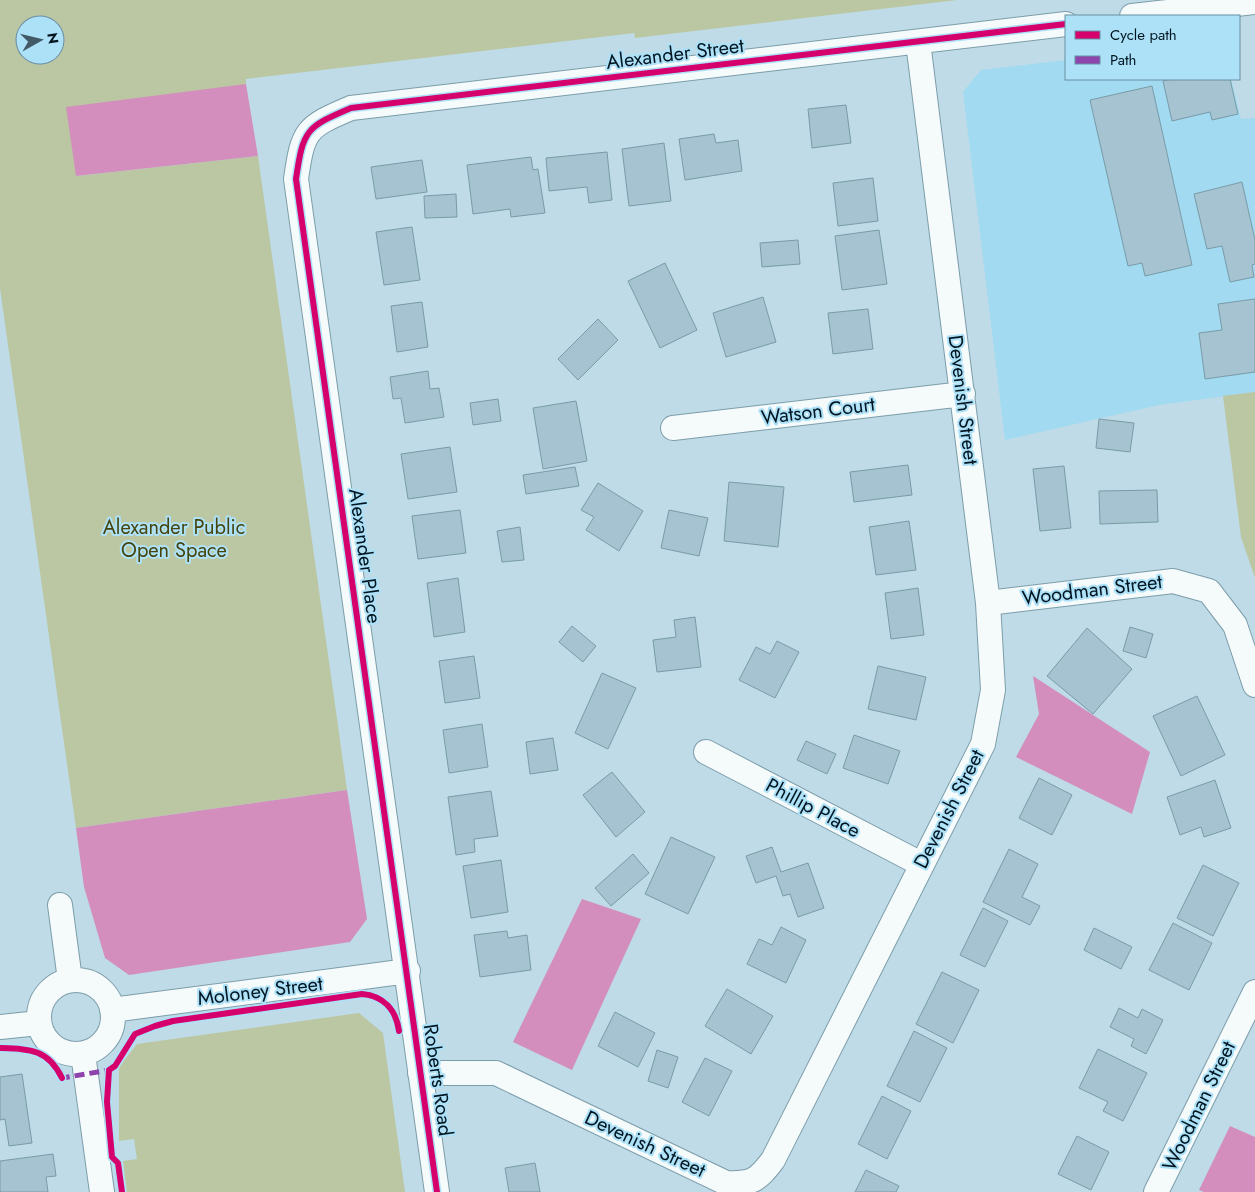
<svg xmlns="http://www.w3.org/2000/svg" width="1255" height="1192" viewBox="0 0 1255 1192" font-family="Jost,sans-serif">
<rect width="100%" height="100%" fill="#bedbe7"/>
<path fill="#a1daf1" d="M 1066,60 L 1066,79 L 1231,79 L 1241,119 L 1255,118 L 1255,392 L 1159,405 L 1005,440 L 963,92 L 981,70 Z"/>
<path fill="#bbc7a2" fill-rule="evenodd" d="M 0,0 L 957,0 L 635,38 L 634,33 L 246,79 L 246,84 L 77,176 L 258,156 L 347,790 L 76,828 L 0,288 ZM 25,25 L 55,25 L 55,55 L 25,55 Z
M 1255,392 L 1255,578 L 1241,537 L 1223,396 Z
M 359,1013 L 383,1033 L 405,1192 L 127,1192 L 123,1161 L 137,1159 L 134,1139 L 119,1141 L 119,1067 L 137,1044 Z"/>
<path fill="#d38ebd" d="M 246,84 L 258,156 L 76,176 L 66,107 Z
M 1033,676 L 1150,752 L 1132,814 L 1016,757 L 1039,714 Z
M 347,790 L 367,919 L 350,942 L 129,975 L 105,958 L 84,887 L 76,828 Z
M 582,899 L 641,919 L 572,1070 L 513,1042 Z
M 1230,1126 L 1255,1137 L 1255,1192 L 1204,1192 L 1199,1190 Z"/>
<path fill="#a5c3d0" stroke="#799ba7" d="M 1171,79 L 1230,79 L 1238,114 L 1212,120 L 1210,112 L 1172,121 L 1163,81 Z
M 1152,86 L 1192,265 L 1145,276 L 1142,263 L 1128,266 L 1090,100 Z
M 846,105 L 851,143 L 812,148 L 808,109 Z
M 714,134 L 716,143 L 738,140 L 742,171 L 685,180 L 679,139 Z
M 664,143 L 671,201 L 629,206 L 622,149 Z
M 607,152 L 612,200 L 589,203 L 587,187 L 549,191 L 546,158 Z
M 531,157 L 533,170 L 538,169 L 545,213 L 511,217 L 510,209 L 473,214 L 467,165 Z
M 422,160 L 427,192 L 376,199 L 371,167 Z
M 873,178 L 878,221 L 838,226 L 833,183 Z
M 1242,182 L 1255,240 L 1255,264 L 1252,265 L 1254,277 L 1230,282 L 1222,246 L 1207,249 L 1194,194 Z
M 456,194 L 457,217 L 425,218 L 424,196 Z
M 412,227 L 420,280 L 384,285 L 376,232 Z
M 879,230 L 887,284 L 842,290 L 835,236 Z
M 798,240 L 800,264 L 762,267 L 760,243 Z
M 665,263 L 697,330 L 660,348 L 628,281 Z
M 763,297 L 776,342 L 726,357 L 713,313 Z
M 1255,299 L 1255,372 L 1205,379 L 1199,333 L 1222,330 L 1218,304 Z
M 422,302 L 428,347 L 397,352 L 391,306 Z
M 868,309 L 873,349 L 833,354 L 828,313 Z
M 598,319 L 618,340 L 578,380 L 558,359 Z
M 428,371 L 430,389 L 439,388 L 444,417 L 405,423 L 401,398 L 393,399 L 390,377 Z
M 498,399 L 501,421 L 473,425 L 470,403 Z
M 576,401 L 587,461 L 543,469 L 533,408 Z
M 1099,419 L 1134,423 L 1130,452 L 1096,448 Z
M 450,447 L 457,492 L 408,499 L 401,454 Z
M 908,465 L 912,495 L 854,502 L 850,472 Z
M 1064,466 L 1071,528 L 1040,531 L 1033,469 Z
M 575,467 L 579,486 L 526,494 L 523,475 Z
M 729,482 L 784,487 L 778,547 L 724,541 Z
M 598,483 L 643,511 L 619,551 L 586,530 L 594,517 L 581,510 Z
M 1157,490 L 1158,522 L 1100,524 L 1099,491 Z
M 460,510 L 466,553 L 418,559 L 412,516 Z
M 669,510 L 708,518 L 699,556 L 661,548 Z
M 909,521 L 916,570 L 876,575 L 869,527 Z
M 520,527 L 524,560 L 502,562 L 497,531 Z
M 458,578 L 465,632 L 434,637 L 427,583 Z
M 918,588 L 924,635 L 891,639 L 885,593 Z
M 695,617 L 701,667 L 657,672 L 653,640 L 676,637 L 674,620 Z
M 572,626 L 596,646 L 583,662 L 559,642 Z
M 1130,627 L 1153,634 L 1146,658 L 1123,651 Z
M 1087,628 L 1132,669 L 1093,714 L 1047,676 Z
M 777,641 L 799,652 L 775,698 L 739,680 L 756,647 L 770,654 Z
M 474,656 L 480,698 L 445,703 L 439,661 Z
M 878,666 L 926,677 L 916,720 L 868,709 Z
M 602,673 L 636,688 L 608,749 L 575,733 Z
M 1197,696 L 1225,755 L 1181,776 L 1153,716 Z
M 482,724 L 488,767 L 449,773 L 443,730 Z
M 854,735 L 900,751 L 888,784 L 843,768 Z
M 553,738 L 558,770 L 530,774 L 526,742 Z
M 806,741 L 836,754 L 827,774 L 797,760 Z
M 612,772 L 645,812 L 616,837 L 583,795 Z
M 1039,778 L 1072,795 L 1052,835 L 1019,818 Z
M 1215,780 L 1231,828 L 1204,837 L 1201,827 L 1180,835 L 1167,797 Z
M 491,791 L 498,836 L 474,839 L 475,852 L 456,855 L 448,797 Z
M 671,837 L 715,857 L 688,914 L 645,894 Z
M 772,847 L 781,872 L 808,863 L 824,908 L 798,917 L 790,894 L 783,896 L 776,876 L 756,883 L 746,856 Z
M 1009,849 L 1038,864 L 1022,897 L 1040,906 L 1030,925 L 983,902 Z
M 633,854 L 649,873 L 611,906 L 595,888 Z
M 501,860 L 508,912 L 471,918 L 463,866 Z
M 1203,865 L 1239,883 L 1213,936 L 1177,918 Z
M 983,908 L 1008,921 L 985,967 L 960,955 Z
M 1173,923 L 1212,943 L 1189,990 L 1149,970 Z
M 781,927 L 806,940 L 786,983 L 747,964 L 759,939 L 772,945 Z
M 1094,928 L 1132,947 L 1121,969 L 1084,950 Z
M 507,931 L 508,938 L 527,935 L 531,970 L 480,977 L 474,935 Z
M 942,972 L 979,990 L 953,1043 L 916,1024 Z
M 727,989 L 773,1016 L 751,1054 L 705,1026 Z
M 1119,1008 L 1138,1018 L 1142,1009 L 1163,1020 L 1146,1054 L 1131,1046 L 1134,1039 L 1110,1027 Z
M 615,1012 L 655,1033 L 638,1067 L 598,1046 Z
M 914,1031 L 947,1048 L 920,1102 L 887,1086 Z
M 1098,1049 L 1147,1073 L 1123,1121 L 1103,1111 L 1108,1102 L 1079,1088 Z
M 657,1050 L 678,1057 L 668,1088 L 648,1081 Z
M 705,1058 L 732,1071 L 709,1116 L 682,1102 Z
M 22,1074 L 32,1143 L 9,1146 L 5,1119 L 0,1120 L 0,1077 Z
M 882,1096 L 911,1111 L 887,1159 L 858,1144 Z
M 1077,1136 L 1109,1152 L 1091,1190 L 1058,1174 Z
M 53,1154 L 56,1176 L 46,1177 L 48,1192 L 0,1192 L 0,1161 Z
M 535,1163 L 540,1192 L 509,1192 L 505,1168 Z
M 866,1170 L 899,1186 L 896,1192 L 855,1192 Z"/>
<g fill="none" stroke-linecap="round" stroke-linejoin="round">
<defs>
<path id="street" d="M 1132,16 L 1255,2
M 673,428 L 963,394
M 988,603 L 1173,581 L 1209,591 L 1235,625 L 1255,685
M 706,752 L 921,864
M 60,905 L 70,980
M39 1017a37 37 0 1 1 74 0a37 37 0 1 1-74 0Z
M 112,1010 L 408,971
M 0,1027 L 39,1023
M 83,1054 L 102,1192
M 420,1073 L 496,1073 L 726,1183 C 752,1184 757,1181 773,1160 L 983,744 L 993,690 L 988,603 L 918,42
M 437,1192 L 296,179 C 303,130 306,127 351,108 L 1066,24
M 1156,1192 L 1255,992"/>
</defs>
<use href="#street" stroke="#7c9daa" stroke-width="26"/>
<use href="#street" stroke="#f5fafb" stroke-width="24"/>
<path stroke="#8e44ad" stroke-width="5" stroke-dasharray="10 5" stroke-linecap="butt" d="M 61,1076 L 62,1078 L 109,1070 L 113,1067"/>
<defs>
<path id="cycleway" d="M 0,1048 C 30,1049 48,1049 62,1078
M 122,1192 L 118,1163 L 112,1157 L 107,1102 L 109,1070 L 115,1066 L 135,1034 L 155,1026 L 173,1021 L 362,994 C 384,996 396,1010 399,1031
M 437,1192 L 296,179 C 303,130 306,127 351,108 L 1066,24"/>
</defs>
<use href="#cycleway" stroke="#ade1f8" stroke-width="9"/>
<use href="#cycleway" stroke="#d6006c" stroke-width="6"/>
</g>
<g text-anchor="middle" dominant-baseline="central" stroke-width="4" stroke-linejoin="round" paint-order="stroke">
<g font-size="20" fill="#001520" stroke="#ade1f8">
<text transform="translate(675 54) rotate(-7)">Alexander Street</text>
<text transform="translate(963 400) rotate(83)">Devenish Street</text>
<text transform="translate(818 411) rotate(-7)">Watson Court</text>
<text transform="translate(365 556) rotate(82)">Alexander Place</text>
<text transform="translate(1092 590) rotate(-7)">Woodman Street</text>
<text transform="translate(813 808) rotate(28)">Phillip Place</text>
<text transform="translate(949 809) rotate(-63)">Devenish Street</text>
<text transform="translate(260 991) rotate(-7)">Moloney Street</text>
<text transform="translate(438 1080) rotate(82)">Roberts Road</text>
<text transform="translate(1199 1106) rotate(-64)">Woodman Street</text>
<text transform="translate(645 1144) rotate(25)">Devenish Street</text>
</g>
<g font-size="20" fill="#46440b" stroke="#ade1f8">
<text x="174" y="527">Alexander Public<tspan x="174" dy="23">Open Space</tspan></text>
</g>
</g>
<rect x="1065" y="15" width="175" height="65" fill="#ade1f8" stroke="#688fa2"/>
<rect x="1075" y="31" width="25" height="8" fill="#d6006c" stroke="#688fa2"/>
<text x="1110" y="40" font-size="15" fill="#001520">Cycle path</text>
<rect x="1075" y="56" width="25" height="8" fill="#8e44ad" stroke="#688fa2"/>
<text x="1110" y="65" font-size="15" fill="#001520">Path</text>
<g transform="translate(40 40) rotate(82)"><circle r="24" fill="#ade1f8" stroke="#688fa2"/>
<path d="M0-4L9 19L0 12L-9 19Z" fill="#425a66"/>
<text y="-8" font-size="14" font-weight="bold" text-anchor="middle" fill="#001520">N</text>
</g>
</svg>
